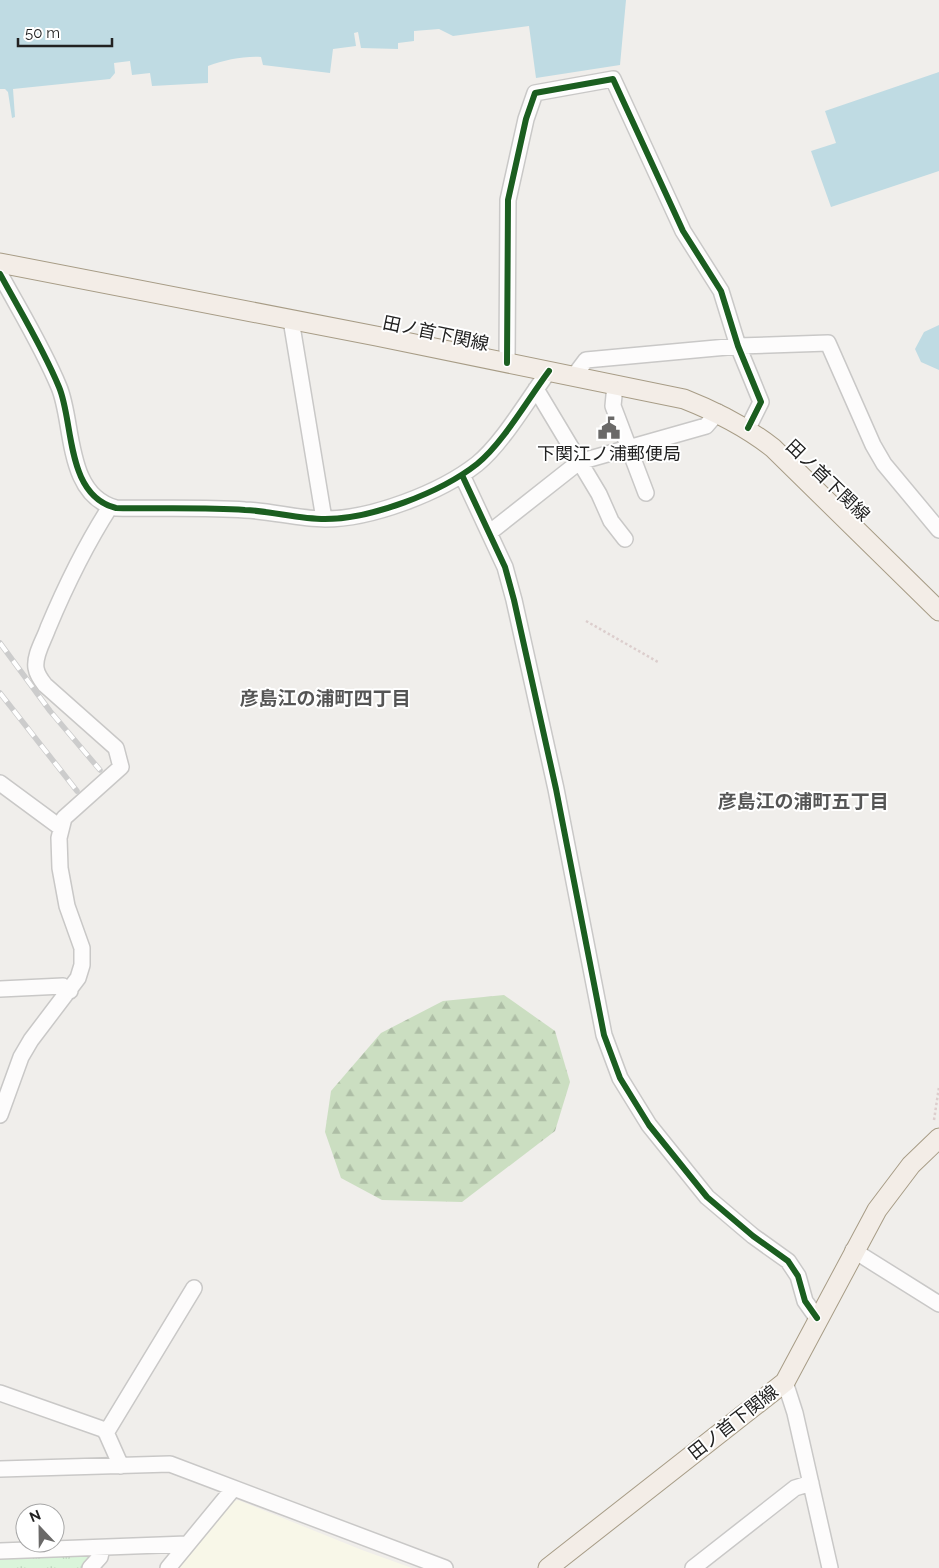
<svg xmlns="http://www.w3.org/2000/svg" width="939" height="1568" viewBox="0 0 939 1568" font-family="Raleway,'Noto Sans JP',sans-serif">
<defs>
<pattern id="forest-firs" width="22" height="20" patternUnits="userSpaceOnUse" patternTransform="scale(1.25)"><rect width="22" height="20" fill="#cbdec1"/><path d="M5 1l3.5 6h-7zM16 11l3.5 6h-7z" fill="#aebea6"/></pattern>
<pattern id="park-tufts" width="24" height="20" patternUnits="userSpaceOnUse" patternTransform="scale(1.25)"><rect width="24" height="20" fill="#daf5da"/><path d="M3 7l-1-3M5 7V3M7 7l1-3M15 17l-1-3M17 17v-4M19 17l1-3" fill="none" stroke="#bbd2bb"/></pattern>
</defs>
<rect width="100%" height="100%" fill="#f0eeeb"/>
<path fill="#f8f7e8" d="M 238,1500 L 362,1550 L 412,1568 L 175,1568 L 230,1502 Z"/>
<path fill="url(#forest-firs)" d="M 504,995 L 555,1031 L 570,1082 L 555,1131 L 462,1202 L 382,1200 L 341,1178 L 325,1132 L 331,1091 L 381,1033 L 443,1001 Z"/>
<path fill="url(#park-tufts)" d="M 90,1554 L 94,1558 L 85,1568 L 0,1568 L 0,1558 Z"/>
<path fill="#bfdbe3" d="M 0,0 L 626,0 L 620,65 L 536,78 L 529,26 L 453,36 L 439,29 L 414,31 L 414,41 L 398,43 L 398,49 L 361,48 L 358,32 L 354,33 L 356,46 L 333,49 L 330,73 L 263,65 L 261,57 C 244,56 224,60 208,66 L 208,83 L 152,86 L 150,73 L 132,75 L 130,61 L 114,63 L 115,73 L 110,79 L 13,89 L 15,117 L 12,118 L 8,92 L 5,89 L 0,89 Z
M 939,72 L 939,171 L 831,207 L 811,151 L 836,143 L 825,111 Z
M 939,325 L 939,370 L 921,362 L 915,349 L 924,332 Z"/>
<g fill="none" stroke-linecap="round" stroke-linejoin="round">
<defs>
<path id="minor" d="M 0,274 C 20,311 43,348 59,387 C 74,422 65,495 116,508 C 159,509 203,507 245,510 C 272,511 298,519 325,519 C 371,519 440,493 477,464 C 503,443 528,399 549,371
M 291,320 L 324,519
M 507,363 L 508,200 L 526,119 L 535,93 L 613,79 L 683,231 L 721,291 L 738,346 L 761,402 L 748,428
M 574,376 L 586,360 L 738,346 L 828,343 L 873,445 L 884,464 L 939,530
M 615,385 L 613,406 L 646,493
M 536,389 L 599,494 L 611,521 L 625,539
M 462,475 L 505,567 L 514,600 L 556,789 L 604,1035 L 620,1078 L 649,1125 L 707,1197 L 753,1236 L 788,1261 L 798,1276 L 805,1301 L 817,1318
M 489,533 L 579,462 L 706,426 L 718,412
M 0,783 L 61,828
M 0,989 L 63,986 L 70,991
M 0,1115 L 21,1057 L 31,1040 L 78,978 L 82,965 L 82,948 L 67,906 L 60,868 L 59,838 L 64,818 L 121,767 L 116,748 L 45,685 C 41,680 37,675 36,668 C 34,655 44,640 48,628 C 66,585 85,546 110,507
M 853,1250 L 939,1304
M 785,1382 L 795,1413 L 830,1568
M 0,1393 L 105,1430 L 121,1466
M 106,1433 L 194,1288
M 0,1469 L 170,1464 L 445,1568
M 0,1551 L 187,1544
M 90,1568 L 100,1557 L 102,1548
M 168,1568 L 233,1489
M 693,1568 L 795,1488 L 811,1483"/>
<path id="major" d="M 0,263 L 376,336 L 684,399 C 717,412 745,426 773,448 L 939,611
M 548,1568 L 785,1382 L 877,1210 L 911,1165 L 939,1138"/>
</defs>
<use href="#minor" stroke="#c9c8c7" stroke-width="18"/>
<use href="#major" stroke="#a79c86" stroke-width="21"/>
<path stroke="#dccecd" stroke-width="2.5" stroke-dasharray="2.5 2.5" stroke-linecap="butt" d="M 586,621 L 658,662
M 934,1120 L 939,1087"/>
<use href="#minor" stroke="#fdfcfc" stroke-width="15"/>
<use href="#major" stroke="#f3ede7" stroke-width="19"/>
<defs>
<path id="rail" d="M 0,643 L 50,711 L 100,770
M 0,693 L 77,791"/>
</defs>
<use href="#rail" stroke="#ccc" stroke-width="5.5"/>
<use href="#rail" stroke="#fff" stroke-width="4" stroke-dasharray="11" stroke-linecap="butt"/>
<defs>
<path id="cycleway" d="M 0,274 C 20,311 43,348 59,387 C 74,422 65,495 116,508 C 159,509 203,507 245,510 C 272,511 298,519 325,519 C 371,519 440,493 477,464 C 503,443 528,399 549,371
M 507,363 L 508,200 L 526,119 L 535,93 L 613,79 L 683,231 L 721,291 L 738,346 L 761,402 L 748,428
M 462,475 L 505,567 L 514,600 L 556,789 L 604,1035 L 620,1078 L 649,1125 L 707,1197 L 753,1236 L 788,1261 L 798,1276 L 805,1301 L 817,1318"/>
</defs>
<use href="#cycleway" stroke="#fff" stroke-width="9"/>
<use href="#cycleway" stroke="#1b5e20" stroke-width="6"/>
</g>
<defs>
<symbol id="civic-bare" viewBox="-9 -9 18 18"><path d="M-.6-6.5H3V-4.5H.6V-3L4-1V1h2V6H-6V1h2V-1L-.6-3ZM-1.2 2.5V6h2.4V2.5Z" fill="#6a6968" stroke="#fff" stroke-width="2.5" paint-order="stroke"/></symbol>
</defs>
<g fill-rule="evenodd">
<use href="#civic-bare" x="593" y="412" width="32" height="32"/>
</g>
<g text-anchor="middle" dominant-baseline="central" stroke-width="4" stroke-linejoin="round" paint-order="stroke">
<g font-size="18" fill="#222" stroke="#fff">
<text transform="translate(436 333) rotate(12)">田ノ首下関線</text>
<text transform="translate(828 480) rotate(44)">田ノ首下関線</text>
<text transform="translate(733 1422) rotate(-38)">田ノ首下関線</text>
</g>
<g font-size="18" fill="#222" stroke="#fff">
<text x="609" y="453">下関江ノ浦郵便局</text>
</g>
<g font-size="19" font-weight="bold" fill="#555" stroke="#fff">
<text x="325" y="698">彦島江の浦町四丁目</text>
<text x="803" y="801">彦島江の浦町五丁目</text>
</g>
</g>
<g transform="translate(40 1528) rotate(338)"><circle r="24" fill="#ffffff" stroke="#a7a7a7"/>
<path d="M0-4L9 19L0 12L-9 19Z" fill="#6a6968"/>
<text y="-8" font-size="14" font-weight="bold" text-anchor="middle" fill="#222222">N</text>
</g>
<path d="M18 38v8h94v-8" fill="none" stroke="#222222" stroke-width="2.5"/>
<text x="25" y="38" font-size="15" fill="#222222" stroke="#ffffff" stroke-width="4" paint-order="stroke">50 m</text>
</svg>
